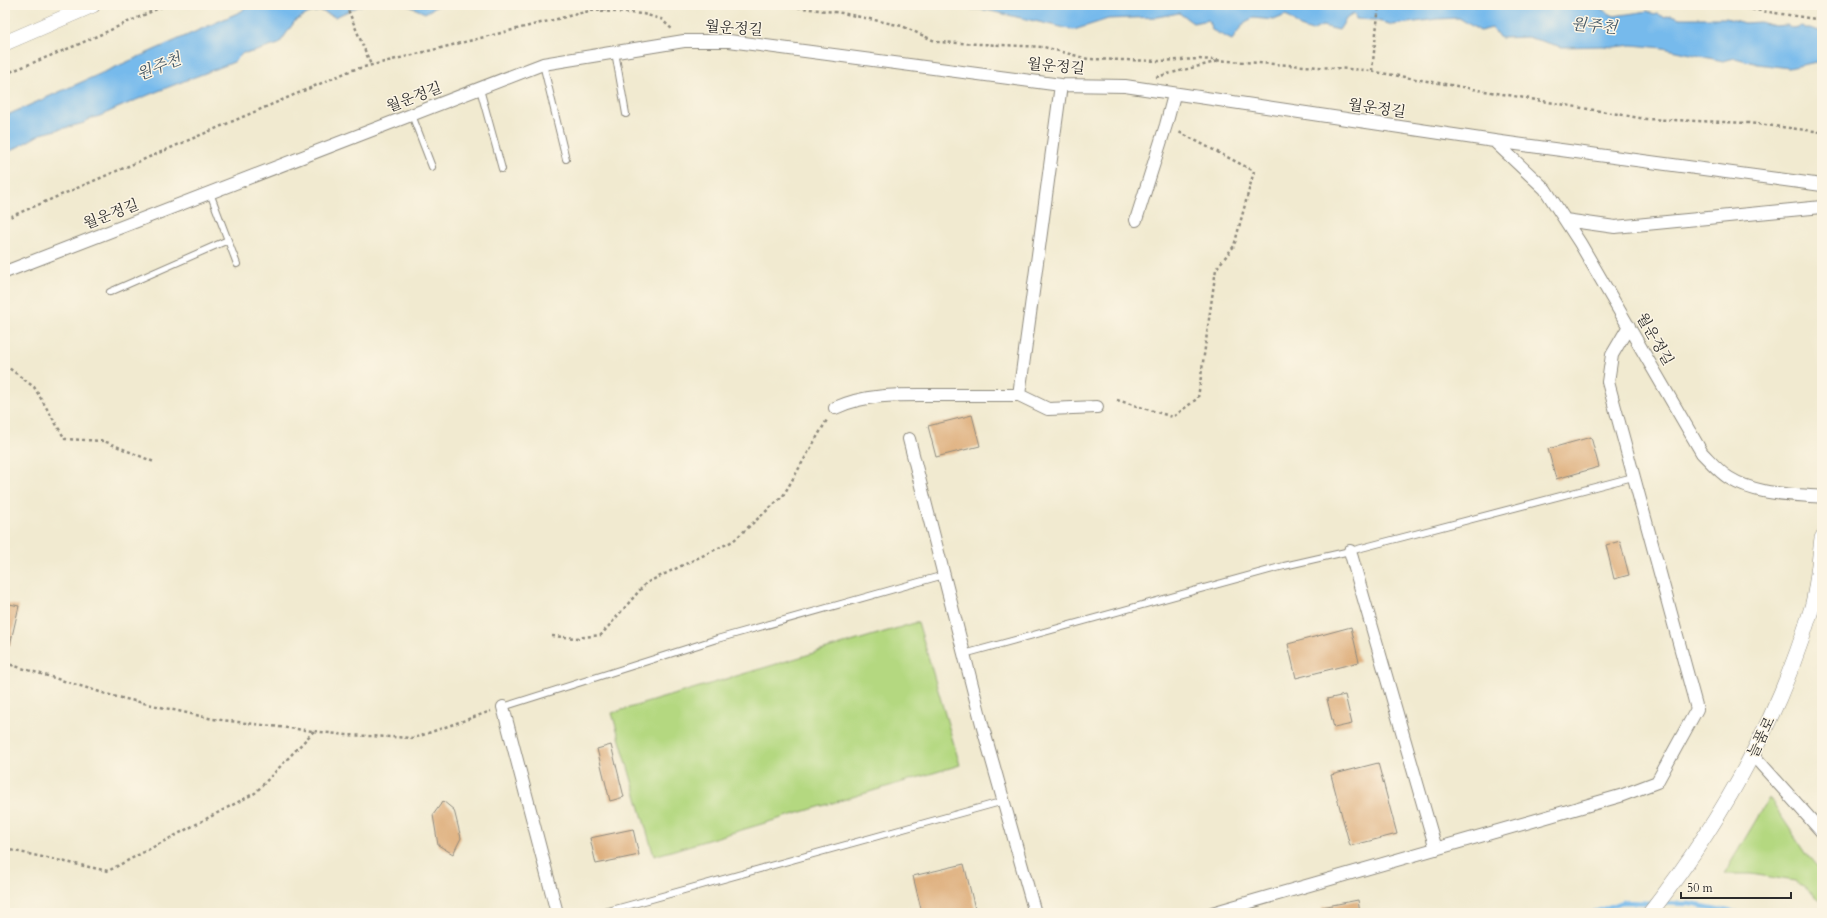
<svg xmlns="http://www.w3.org/2000/svg" width="1827" height="918" viewBox="0 0 1827 918" font-family="Cardo,'Noto Serif KR',serif">
<rect width="100%" height="100%" fill="#fcf5e5"/>
<filter id="ink" filterUnits="userSpaceOnUse"><feTurbulence type="fractalNoise" baseFrequency=".025" numOctaves="2"/><feDisplacementMap in="SourceGraphic" scale="8" xChannelSelector="R" yChannelSelector="G"/><feConvolveMatrix kernelMatrix="1 2 1 2 8 2 1 2 1" color-interpolation-filters="sRGB"/></filter>
<filter id="wash" filterUnits="userSpaceOnUse"><feTurbulence type="fractalNoise" baseFrequency=".012" numOctaves="4" result="noise"/><feDisplacementMap in="SourceGraphic" scale="16" xChannelSelector="R" yChannelSelector="G"/><feGaussianBlur stdDeviation="0.9" result="paint"/><feColorMatrix in="noise" values="0 0 0 0 0 0 0 0 0 0 0 0 0 0 0 0 0 1.4 0 .05"/><feComposite in="paint" operator="in"/></filter>
<g filter="url(#wash)">
<rect width="100%" height="100%" fill="#f1ead0"/>
<path fill="#b4d880" stroke="#708256" d="M 918,622 L 960,765 L 654,856 L 612,713 Z
M 1769,798 L 1808,856 L 1822,872 L 1822,901 L 1795,881 L 1751,874 L 1724,874 Z"/>
<path fill="#76baec" stroke="#50728c" d="M 247,5 L 362,5 L 335,17 L 321,11 L 309,13 L 295,21 L 279,44 L 253,52 L 243,53 L 234,62 C 190,79 145,95 102,115 C 96,118 89,117 84,123 L 41,134 L 5,154 L 5,116 L 242,11 Z
M 407,5 L 439,5 L 425,13 Z
M 941,5 L 1580,5 L 1585,7 L 1601,9 L 1614,16 L 1648,11 L 1654,15 L 1658,14 L 1664,17 L 1671,15 L 1680,18 L 1726,18 L 1744,23 L 1760,22 L 1775,26 L 1787,25 L 1792,28 L 1802,26 L 1805,28 L 1811,28 L 1822,32 L 1822,64 L 1816,62 L 1789,68 L 1758,64 L 1735,58 L 1723,61 L 1663,48 L 1632,45 L 1615,47 L 1602,46 L 1562,47 L 1527,37 L 1500,38 L 1492,28 L 1480,31 L 1459,18 L 1437,19 L 1393,25 L 1374,20 L 1356,19 L 1354,14 L 1347,18 L 1339,30 L 1322,26 L 1312,31 L 1300,27 L 1286,15 L 1274,20 L 1253,18 L 1245,22 L 1232,40 L 1212,30 L 1208,20 L 1193,23 L 1179,13 L 1157,17 L 1108,19 L 1074,30 L 986,10 L 943,7 Z"/>
<g fill="none" stroke-linecap="round" stroke-linejoin="round">
<path stroke="#76baec" stroke-width="4.5" d="M 1661,903 L 1690,904 L 1739,913
M 1592,913 L 1622,902 L 1654,903"/>
</g>
<g id="blocks">
<path fill="#dfb180" d="M 972,415 L 980,446 L 936,457 L 928,426 Z
M 1591,437 L 1599,467 L 1556,479 L 1548,449 Z
M 1620,541 L 1629,575 L 1614,579 L 1606,545 Z
M 5,603 L 19,606 L 10,645 L 5,645 Z
M 1351,627 L 1359,662 L 1296,678 L 1288,644 Z
M 1345,695 L 1352,724 L 1334,728 L 1327,699 Z
M 611,745 L 624,797 L 610,801 L 597,749 Z
M 1378,763 L 1397,834 L 1350,846 L 1331,775 Z
M 443,801 L 454,810 L 461,838 L 453,854 L 438,845 L 433,815 Z
M 633,829 L 639,855 L 596,864 L 590,838 Z
M 964,864 L 976,913 L 922,913 L 913,876 Z
M 1358,900 L 1360,913 L 1322,913 L 1322,907 Z"/>
</g>
</g>
<g filter="url(#ink)">
<use href="#blocks" fill-opacity="0" stroke="#8e8a7e" stroke-width="1"/>
<g fill="none" stroke-linecap="round" stroke-linejoin="round">
<defs>
<path id="service" d="M 615,52 L 626,114
M 543,64 L 566,159
M 480,89 L 502,169
M 412,115 L 432,167
M 210,193 L 237,264
M 110,292 L 228,240
M 964,654 L 1284,566 L 1350,551 L 1633,477
M 503,707 L 717,639 L 944,575
M 601,913 L 1004,801"/>
<path id="minor" d="M 1494,141 L 1545,189 L 1580,243 L 1702,453 C 1710,461 1719,472 1729,478 C 1756,495 1791,494 1822,497
M 1136,220 L 1166,125 L 1174,95
M 1565,220 L 1615,227 L 1822,207
M 5,272 L 543,64 L 684,41 L 729,41 L 1061,85 L 1125,86 L 1494,141 L 1822,185
M 1019,395 L 1048,409 L 1097,407
M 835,408 C 866,393 905,395 938,395 C 965,395 992,395 1019,395 L 1061,85
M 909,439 L 983,728 L 1035,913
M 1350,551 L 1436,849
M 503,707 L 557,913
M 1753,755 L 1822,832
M 1212,913 L 1620,796 L 1657,782 L 1697,709 L 1608,382 L 1612,355 L 1629,326"/>
<path id="tertiary" d="M 5,43 L 93,5
M 1650,913 C 1721,822 1779,718 1812,607 C 1818,585 1819,560 1822,538"/>
</defs>
<use href="#service" stroke="#8e8a7e" stroke-width="8"/>
<use href="#minor" stroke="#8e8a7e" stroke-width="14"/>
<use href="#tertiary" stroke="#8e8a7e" stroke-width="16"/>
<path stroke="#8e8a7e" stroke-width="2.5" stroke-dasharray="3 3" stroke-linecap="butt" d="M 346,5 L 371,65
M 702,5 L 787,6 L 842,13 L 902,26 L 937,42 L 1044,47 L 1088,59 L 1159,61 L 1199,59 L 1364,70 L 1646,119 L 1749,123 L 1822,132
M 1722,5 L 1822,20
M 601,11 L 643,14 L 661,19 L 673,30
M 1372,71 L 1379,5
M 5,74 L 77,45 L 166,5
M 1156,77 L 1219,61
M 5,219 L 352,70 L 593,10 L 658,5
M 5,365 L 34,387 L 65,439 L 104,441 L 154,462
M 1117,400 L 1173,417 L 1198,398 L 1216,269 L 1234,246 L 1254,171 L 1177,131
M 552,636 L 576,638 L 601,635 L 646,583 L 733,541 L 783,496 L 828,418
M 5,663 L 113,696 L 213,719 L 346,735 L 414,738 L 491,711
M 5,849 L 108,871 L 255,793 L 314,731"/>
<use href="#service" stroke="#fff" stroke-width="6"/>
<use href="#minor" stroke="#fff" stroke-width="12"/>
<use href="#tertiary" stroke="#fff" stroke-width="15"/>
</g>
</g>
<g text-anchor="middle" dominant-baseline="central" stroke-width="3" stroke-linejoin="round" paint-order="stroke">
<g font-size="15" fill="#2b2b2b" stroke="#fcf5e5">
<text transform="translate(734 28) rotate(4)">월운정길</text>
<text transform="translate(1056 66) rotate(5)">월운정길</text>
<text transform="translate(414 97) rotate(-21)">월운정길</text>
<text transform="translate(1377 108) rotate(8)">월운정길</text>
<text transform="translate(111 214) rotate(-21)">월운정길</text>
<text transform="translate(1655 339) rotate(60)">월운정길</text>
<text transform="translate(1761 737) rotate(-64)">늘품로</text>
</g>
<g font-size="16" font-style="italic" fill="#425665" stroke="#fcf5e5">
<text transform="translate(1594 26) rotate(5)">원주천</text>
<text transform="translate(159 67) rotate(-22)">원주천</text>
</g>
</g>
<rect width="1827" height="918" fill="none" stroke="#fcf5e5" stroke-width="20"/>
<path d="M1681 892v6h110v-6" fill="none" stroke="#2b2b2b" stroke-width="2"/>
<text x="1687" y="892" font-size="12" fill="#2b2b2b" stroke="#fcf5e5" stroke-width="3" paint-order="stroke">50 m</text>
</svg>
